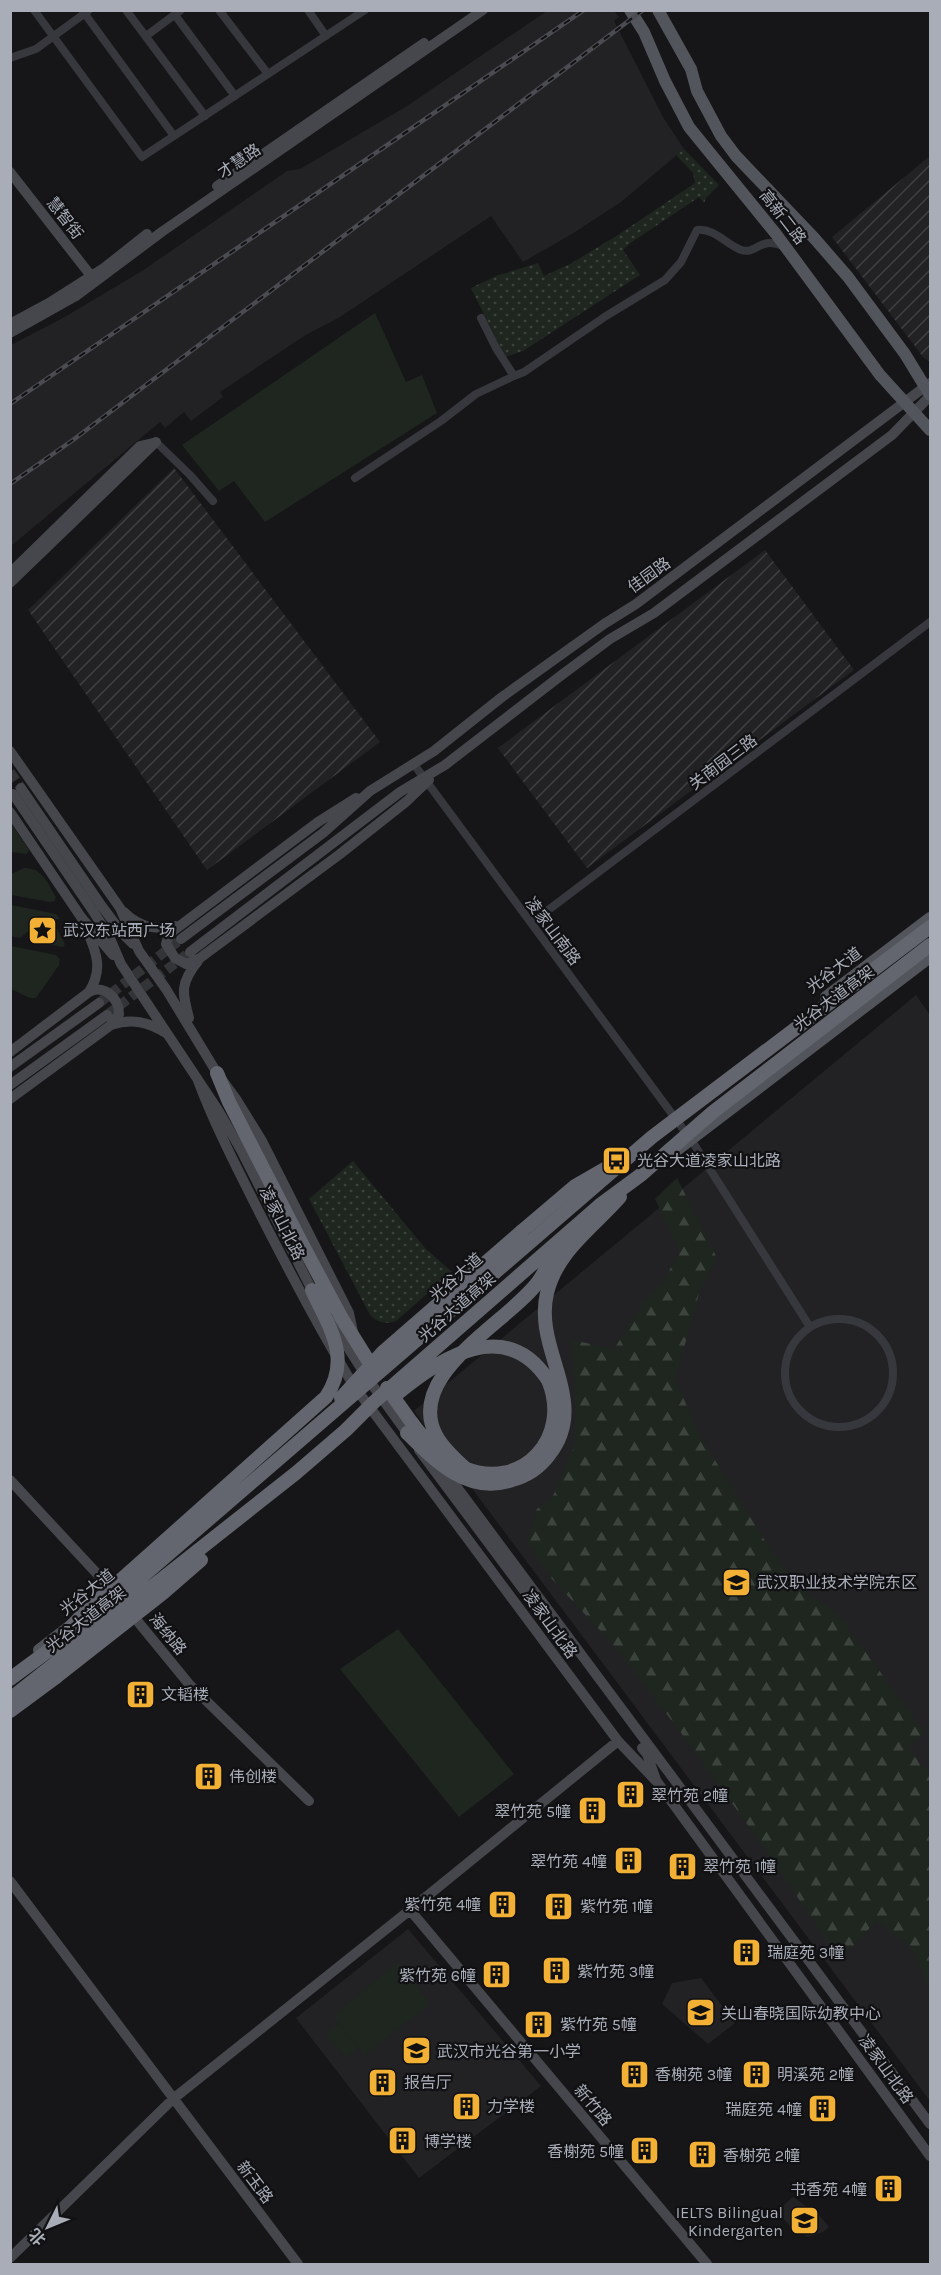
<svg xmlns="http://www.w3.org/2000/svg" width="941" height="2275" viewBox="0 0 941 2275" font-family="Karla,'Noto Sans SC',sans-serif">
<defs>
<pattern id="industrial-furrows" width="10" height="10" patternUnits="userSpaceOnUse" patternTransform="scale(1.5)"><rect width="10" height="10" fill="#222225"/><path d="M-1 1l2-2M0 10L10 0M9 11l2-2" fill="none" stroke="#3f3f43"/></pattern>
<pattern id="forest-firs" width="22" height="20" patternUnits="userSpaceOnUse" patternTransform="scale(1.5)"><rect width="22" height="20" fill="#1e261f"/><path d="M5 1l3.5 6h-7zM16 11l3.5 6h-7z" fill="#3c433d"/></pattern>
<pattern id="park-dots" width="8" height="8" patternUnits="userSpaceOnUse" patternTransform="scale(1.5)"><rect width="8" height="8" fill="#1e261f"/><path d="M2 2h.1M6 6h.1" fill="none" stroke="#3c433d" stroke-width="1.8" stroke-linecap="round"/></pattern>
</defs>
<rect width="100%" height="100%" fill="#161618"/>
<path fill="#222225" d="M 547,11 L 614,11 L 619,17 L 614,21 L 663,117 L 684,149 L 621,202 L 572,234 L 523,262 L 491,216 L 340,317 L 304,336 L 220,392 L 223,397 L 191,421 L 184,412 L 165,428 L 160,422 L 11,546 L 11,345 L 63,318 L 142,271 L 287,171 L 300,169 L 407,106 Z
M 916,995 L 930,1015 L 930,2101 L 414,1411 Z
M 408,1929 L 541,2086 L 419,2178 L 296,2018 Z
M 701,1978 L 735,2023 L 708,2044 L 662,2004 L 672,1983 Z
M 793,2197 L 819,2215 L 829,2227 L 823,2232 L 808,2237 L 793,2230 L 777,2211 Z"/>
<path fill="url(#industrial-furrows)" d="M 930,156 L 930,360 L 929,361 L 923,357 L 832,237 Z
M 174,468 L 380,742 L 207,870 L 28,610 Z
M 765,550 L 854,670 L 587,868 L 498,748 Z"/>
<path fill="#1e261f" d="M 375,313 L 406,382 L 422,375 L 437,413 L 265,522 L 234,481 L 219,491 L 182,445 Z
M 10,822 L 29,850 L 27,854 L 11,852 Z
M 24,868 C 42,867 48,884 56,897 L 55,901 L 50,902 L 11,895 L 11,874 Z
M 11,905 L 56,914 L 60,919 L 41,921 L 20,938 L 11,936 Z
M 57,929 L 65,944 L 63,947 L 31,941 L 45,930 Z
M 11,946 L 56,955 L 60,959 L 59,965 L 36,998 L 30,998 L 11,989 Z
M 398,1629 L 514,1774 L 459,1817 L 340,1669 Z
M 398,1962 L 430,2004 L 365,2055 L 333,2016 Z
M 339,2024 L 358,2048 L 346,2058 L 326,2034 Z"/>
<path fill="url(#forest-firs)" d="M 677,1178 L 717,1258 L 700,1290 L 675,1380 L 703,1441 L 770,1549 L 797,1586 L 837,1613 L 924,1732 L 908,1748 L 923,1767 L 930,1770 L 930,1989 L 911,1947 L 876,1921 L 840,1960 L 763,1846 L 679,1730 L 611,1642 L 552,1579 L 528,1543 L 536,1510 L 553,1496 L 574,1447 L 576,1412 L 572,1340 L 614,1349 L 645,1301 L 664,1280 L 680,1251 L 655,1199 Z"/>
<path fill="url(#park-dots)" d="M 684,149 L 719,185 L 706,198 L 704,203 L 699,197 L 629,244 L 623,250 L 640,275 L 523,351 L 505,357 L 471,288 L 496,276 L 538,263 L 544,276 L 570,264 L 618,235 L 695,183 L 693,173 L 676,155 Z
M 353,1161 L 425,1248 L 452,1272 L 396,1321 C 386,1325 375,1322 369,1313 L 309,1199 Z"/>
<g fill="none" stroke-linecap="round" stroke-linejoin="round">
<path stroke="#333438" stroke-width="10" stroke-dasharray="10 5" stroke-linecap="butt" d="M 10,772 L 21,788
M 99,1003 L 181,939
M 107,1015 L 190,952"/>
<path stroke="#37383d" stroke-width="8" d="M 34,10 L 142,157 L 365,10
M 82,10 L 174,136
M 126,10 L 205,116
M 219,10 L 268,74
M 308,10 L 326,36
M 175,15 L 235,96
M 146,36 L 181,10
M 10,58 L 36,49 L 88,11
M 481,318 L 496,348 L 514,376 L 524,372 L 606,316 L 665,280 L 681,262 L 697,230 C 714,228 726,244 741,250 C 757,255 759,236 783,246
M 156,442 L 190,475 L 213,501
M 355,478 L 441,421 L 476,394 L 514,376
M 413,763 L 692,1141 L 810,1327
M 531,923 L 930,622
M785 1373a54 54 0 1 1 108 0a54 54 0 1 1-108 0Z"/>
<path stroke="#45474d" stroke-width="10" d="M 10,172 L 95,281
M 217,186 L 424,43
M 10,324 L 49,303 L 104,268 L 147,234
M 10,333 L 76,296 L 163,231 L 483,10
M 10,573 L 140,446 L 153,443
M 10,583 L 156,442
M 10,751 L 120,908 L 139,951 L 166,989 L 217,1073 L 236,1099 L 262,1141 L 349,1313 L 353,1332
M 21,788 L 101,905 L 121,932 L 133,944
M 13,794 L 93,911 L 109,936 L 121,964 L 218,1110 L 241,1150 L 312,1290
M 356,798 L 318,822 L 169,934 L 166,944 L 175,958 L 186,964 L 200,958 L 340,854 L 407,801 L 429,780
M 10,812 L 81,917 L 113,955
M 124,912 C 138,926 155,931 175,926
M 181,939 L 323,833 L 370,791 L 434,751 L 502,697 L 604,624 L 636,604 L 930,383
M 190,952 L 400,792 L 445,765 L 559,677 L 610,639 L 654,613 L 892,435 L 930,396
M 89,992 C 104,984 119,998 119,1014 L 111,1024
M 189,1018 C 182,992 180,983 198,961
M 10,1052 L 89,992 C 103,970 97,953 87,931
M 10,1067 L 99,1003
M 197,1078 C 214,1124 237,1168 259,1212 C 289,1271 319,1329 354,1386 L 618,1741 L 658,1783 L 930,2156
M 10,1085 L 107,1015
M 10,1099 L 111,1025 C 132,1018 148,1022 166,1033
M 419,1450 L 534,1604
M 442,1467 L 930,2124
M 10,1480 L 115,1593
M 130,1612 L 189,1684 L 309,1801
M 642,1748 L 647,1754 L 656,1780
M 10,1881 L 298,2264
M 410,1910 L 707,2264
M 10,2258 L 173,2099 L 410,1910 L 618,1741"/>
<path stroke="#53555c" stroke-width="12" d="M 630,10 L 644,32 L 665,81 L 689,127 L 776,234 L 880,375 L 930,430
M 658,10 L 691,69 L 697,91 L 721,136 L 736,156 L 815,239 L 848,277 L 905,354 L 930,395
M 826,997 L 930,918
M 673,1153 L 930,957
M 39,1650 L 78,1620"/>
<path stroke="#63666e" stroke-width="14" d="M 217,1073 L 229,1102 L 301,1242
M 522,1231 L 575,1186 L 608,1167
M 412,1423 C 426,1442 442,1459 464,1468 C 523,1492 572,1437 548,1380
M 465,1468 C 455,1459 444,1449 437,1437 C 402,1375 508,1323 538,1282 C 546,1271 551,1257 557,1245
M 10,1679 L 48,1651
M 10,1711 L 56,1677"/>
<defs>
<path id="rail" d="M 10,404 L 584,10
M 10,484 L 73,440 L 643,10"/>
</defs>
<use href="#rail" stroke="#4a4c52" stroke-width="4.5"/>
<use href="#rail" stroke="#111113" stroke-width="2" stroke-dasharray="7" stroke-linecap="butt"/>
<path stroke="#45474d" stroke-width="10" d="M 331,1321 L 368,1379 L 407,1433"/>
<path stroke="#63666e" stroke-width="14" d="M 301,1242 L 341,1317 L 374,1370
M 387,1388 L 412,1423
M 397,1394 C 441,1357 506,1316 548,1380
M 341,1398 L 383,1352 L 522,1231
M 407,1433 C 435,1461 468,1495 512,1480 C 527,1476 540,1467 549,1455 C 591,1402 533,1350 547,1293 C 557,1251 593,1228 620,1197
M 71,1627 L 86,1611 L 326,1397 C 352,1358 329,1327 312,1290
M 48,1651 L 92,1620 L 652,1137 L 930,927
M 56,1677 L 163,1593 L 201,1560
M 10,1699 L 296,1473 L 346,1430 L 374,1402 L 600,1205 L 642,1174 L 713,1112 L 930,945"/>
</g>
<defs>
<symbol id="sight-square" viewBox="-11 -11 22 22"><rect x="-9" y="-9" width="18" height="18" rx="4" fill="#f2b134" stroke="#111113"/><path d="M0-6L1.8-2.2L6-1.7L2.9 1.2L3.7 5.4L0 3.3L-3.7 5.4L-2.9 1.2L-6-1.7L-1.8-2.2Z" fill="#111"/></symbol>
<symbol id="bus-square" viewBox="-11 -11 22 22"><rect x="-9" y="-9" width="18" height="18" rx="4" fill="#f2b134" stroke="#111113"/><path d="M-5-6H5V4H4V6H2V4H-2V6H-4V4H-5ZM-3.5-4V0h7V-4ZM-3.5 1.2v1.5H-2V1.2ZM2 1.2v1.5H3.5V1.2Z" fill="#111"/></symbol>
<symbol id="university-square" viewBox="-11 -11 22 22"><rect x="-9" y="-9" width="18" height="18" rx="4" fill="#f2b134" stroke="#111113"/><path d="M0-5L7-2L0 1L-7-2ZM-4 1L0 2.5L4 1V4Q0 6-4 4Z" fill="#111"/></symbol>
<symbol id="building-square" viewBox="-11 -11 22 22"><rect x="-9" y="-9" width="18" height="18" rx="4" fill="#f2b134" stroke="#111113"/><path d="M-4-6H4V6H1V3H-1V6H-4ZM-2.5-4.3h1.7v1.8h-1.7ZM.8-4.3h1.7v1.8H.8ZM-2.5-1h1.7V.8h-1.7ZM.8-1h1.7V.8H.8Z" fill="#111"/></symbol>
<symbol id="school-square" viewBox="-11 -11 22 22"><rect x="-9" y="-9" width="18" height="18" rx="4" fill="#f2b134" stroke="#111113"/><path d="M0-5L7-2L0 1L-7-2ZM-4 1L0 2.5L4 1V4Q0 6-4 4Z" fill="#111"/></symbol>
</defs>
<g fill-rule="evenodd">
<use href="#sight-square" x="26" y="914" width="33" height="33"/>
<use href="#bus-square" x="600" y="1144" width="33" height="33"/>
<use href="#university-square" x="720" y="1566" width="33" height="33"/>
<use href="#building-square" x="124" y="1678" width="33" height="33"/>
<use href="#building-square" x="192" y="1760" width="33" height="33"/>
<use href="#building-square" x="614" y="1778" width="33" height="33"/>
<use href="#building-square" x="576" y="1794" width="33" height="33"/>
<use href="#building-square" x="612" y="1844" width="33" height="33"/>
<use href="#building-square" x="666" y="1850" width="33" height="33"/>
<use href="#building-square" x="486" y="1888" width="33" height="33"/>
<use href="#building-square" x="542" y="1890" width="33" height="33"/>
<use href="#building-square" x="730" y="1936" width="33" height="33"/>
<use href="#building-square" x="540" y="1954" width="33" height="33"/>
<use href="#building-square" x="480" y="1958" width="33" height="33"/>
<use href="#school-square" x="684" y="1996" width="33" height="33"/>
<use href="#building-square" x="522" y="2008" width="33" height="33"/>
<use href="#school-square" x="400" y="2034" width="33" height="33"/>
<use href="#building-square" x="618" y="2058" width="33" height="33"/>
<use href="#building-square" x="740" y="2058" width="33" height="33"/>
<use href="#building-square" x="366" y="2066" width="33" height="33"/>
<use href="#building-square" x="450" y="2090" width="33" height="33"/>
<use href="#building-square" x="806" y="2092" width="33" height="33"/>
<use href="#building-square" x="386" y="2124" width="33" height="33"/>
<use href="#building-square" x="628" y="2134" width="33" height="33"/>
<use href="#building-square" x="686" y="2138" width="33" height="33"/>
<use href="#building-square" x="872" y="2172" width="33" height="33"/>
<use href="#school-square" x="788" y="2204" width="33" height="33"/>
</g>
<g text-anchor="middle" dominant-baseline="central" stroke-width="4.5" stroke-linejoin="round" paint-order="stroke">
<g font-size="16" fill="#a8adb8" stroke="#111113">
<text transform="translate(239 161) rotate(-34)">才慧路</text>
<text transform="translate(783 217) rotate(52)">高新二路</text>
<text transform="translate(65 218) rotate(52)">慧智街</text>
<text transform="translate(649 575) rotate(-36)">佳园路</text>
<text transform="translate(723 762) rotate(-37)">关南园三路</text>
<text transform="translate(553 931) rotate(53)">凌家山南路</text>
<text transform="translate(834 970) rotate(-37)">光谷大道</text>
<text transform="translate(834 998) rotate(-37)">光谷大道高架</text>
<text transform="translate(282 1223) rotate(63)">凌家山北路</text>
<text transform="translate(456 1277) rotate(-41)">光谷大道</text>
<text transform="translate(457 1307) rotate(-41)">光谷大道高架</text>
<text transform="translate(87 1592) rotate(-38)">光谷大道</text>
<text transform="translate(86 1619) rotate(-38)">光谷大道高架</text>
<text transform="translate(550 1624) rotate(54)">凌家山北路</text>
<text transform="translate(168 1634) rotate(51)">海纳路</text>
<text transform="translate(886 2069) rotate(54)">凌家山北路</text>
<text transform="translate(593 2105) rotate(50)">新竹路</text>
<text transform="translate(255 2182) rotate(53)">新玉路</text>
</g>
<g font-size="16" fill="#a8adb8" stroke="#111113" text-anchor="start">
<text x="63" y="930">武汉东站西广场</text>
<text x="637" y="1160">光谷大道凌家山北路</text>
<text x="757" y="1582">武汉职业技术学院东区</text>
<text x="161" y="1694">文韬楼</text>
<text x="229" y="1776">伟创楼</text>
<text x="651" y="1795">翠竹苑 2幢</text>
<text x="571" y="1811" text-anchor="end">翠竹苑 5幢</text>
<text x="607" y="1861" text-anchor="end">翠竹苑 4幢</text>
<text x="703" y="1866">翠竹苑 1幢</text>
<text x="481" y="1904" text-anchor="end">紫竹苑 4幢</text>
<text x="580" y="1906">紫竹苑 1幢</text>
<text x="767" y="1952">瑞庭苑 3幢</text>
<text x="577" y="1971">紫竹苑 3幢</text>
<text x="476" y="1975" text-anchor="end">紫竹苑 6幢</text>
<text x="721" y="2013">关山春晓国际幼教中心</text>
<text x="560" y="2024">紫竹苑 5幢</text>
<text x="437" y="2051">武汉市光谷第一小学</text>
<text x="655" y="2074">香榭苑 3幢</text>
<text x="777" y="2074">明溪苑 2幢</text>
<text x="404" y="2082">报告厅</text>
<text x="487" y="2106">力学楼</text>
<text x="802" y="2109" text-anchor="end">瑞庭苑 4幢</text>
<text x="424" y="2141">博学楼</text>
<text x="624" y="2151" text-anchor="end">香榭苑 5幢</text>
<text x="723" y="2155">香榭苑 2幢</text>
<text x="867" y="2189" text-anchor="end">书香苑 4幢</text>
<text x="783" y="2212" text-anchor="end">IELTS Bilingual<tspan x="783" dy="18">Kindergarten</tspan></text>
</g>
</g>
<rect width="941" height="2275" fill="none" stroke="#a8adb8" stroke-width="24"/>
<g transform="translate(48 2227) rotate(227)" stroke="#111113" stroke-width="4.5" paint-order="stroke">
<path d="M0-4.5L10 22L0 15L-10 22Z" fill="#a8adb8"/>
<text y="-9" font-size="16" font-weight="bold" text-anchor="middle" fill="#a8adb8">北</text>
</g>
</svg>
